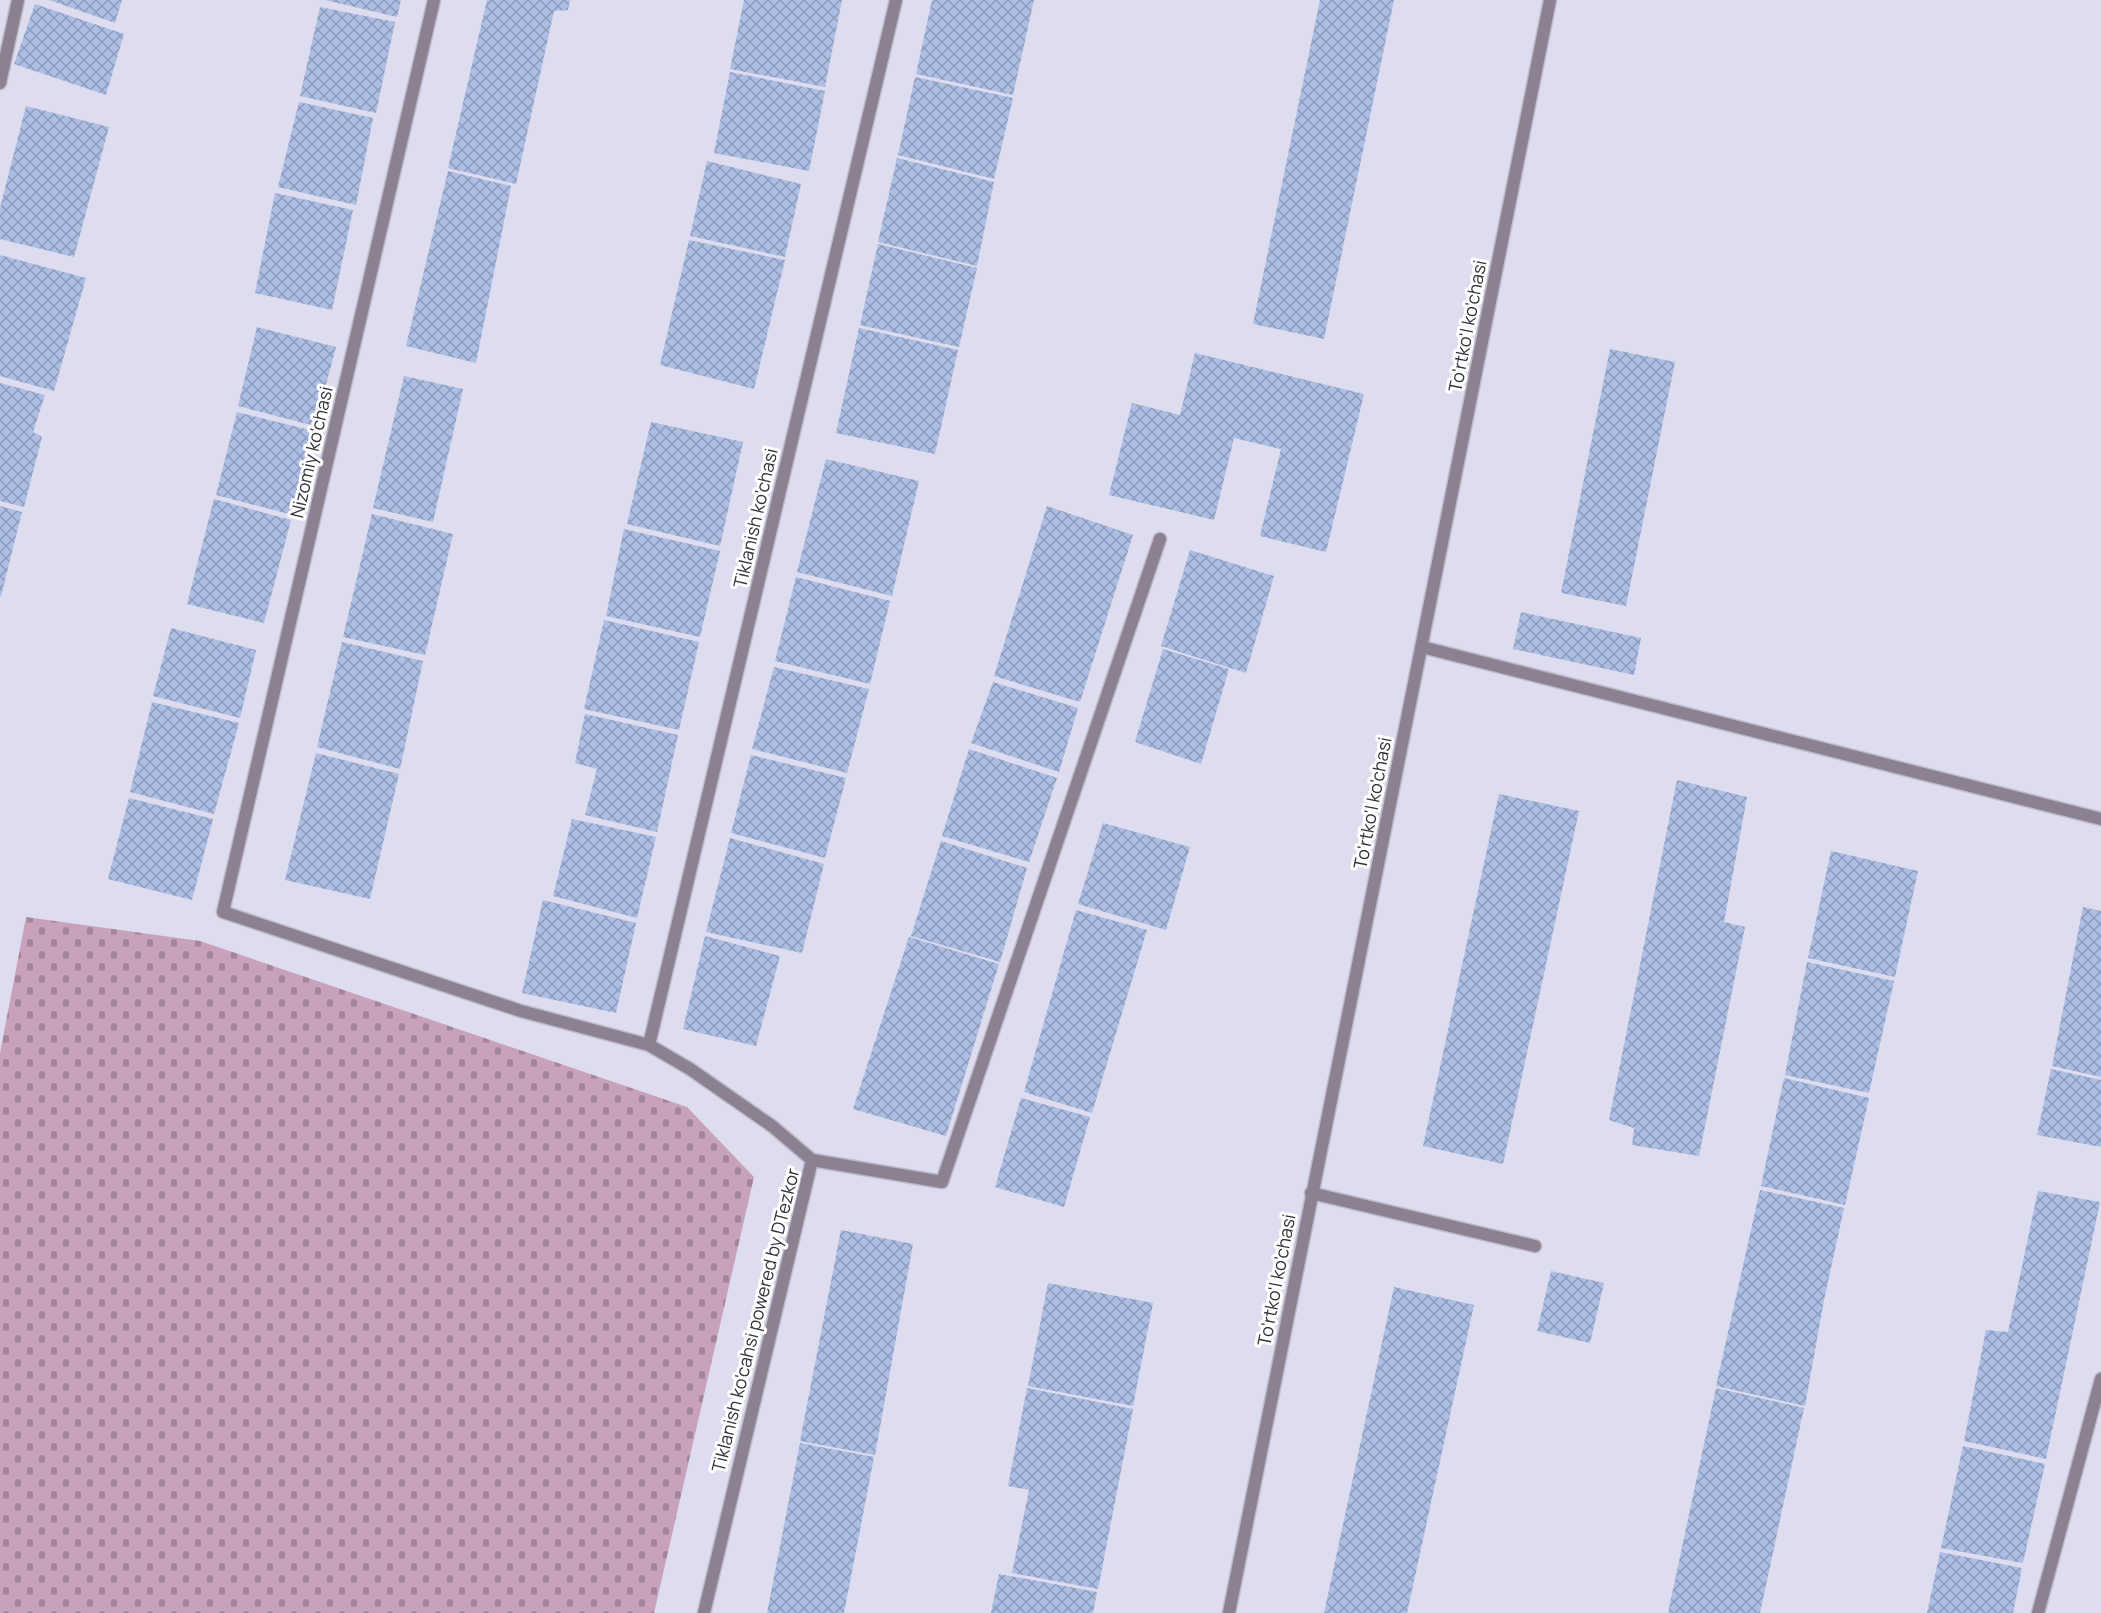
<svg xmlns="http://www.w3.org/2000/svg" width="2101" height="1613" viewBox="0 0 2101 1613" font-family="Manrope,sans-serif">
<defs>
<pattern id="cemetery-stones" width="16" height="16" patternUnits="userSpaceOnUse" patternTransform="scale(1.5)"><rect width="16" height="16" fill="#c8a2bb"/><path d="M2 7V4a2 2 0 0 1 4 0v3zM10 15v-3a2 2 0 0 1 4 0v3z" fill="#a38599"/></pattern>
<pattern id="building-cross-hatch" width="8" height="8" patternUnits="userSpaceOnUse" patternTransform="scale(1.5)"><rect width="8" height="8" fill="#adbee4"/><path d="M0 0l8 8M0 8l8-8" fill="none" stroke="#8d9bba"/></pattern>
</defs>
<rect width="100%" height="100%" fill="#dedcef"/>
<path fill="url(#cemetery-stones)" d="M 26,917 L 200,941 L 687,1107 L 754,1177 L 654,1613 L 0,1613 L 0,1053 Z"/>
<path fill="url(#building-cross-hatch)" d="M 49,0 L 122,0 L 115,23 Z
M 325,0 L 401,0 L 397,17 Z
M 487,0 L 570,0 L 568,10 L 554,11 L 516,184 L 448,168 Z
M 744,0 L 842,0 L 825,87 L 730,69 Z
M 932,0 L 1034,0 L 1013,95 L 916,74 Z
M 1320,0 L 1394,0 L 1324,339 L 1253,324 Z
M 35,4 L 124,34 L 106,95 L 14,64 Z
M 320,7 L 395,22 L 376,113 L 300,96 Z
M 730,72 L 825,91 L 809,171 L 714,153 Z
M 915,77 L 1013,98 L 994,179 L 898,155 Z
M 299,102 L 373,118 L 356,205 L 278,187 Z
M 26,106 L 109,127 L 74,257 L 0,239 L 0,208 Z
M 897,158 L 994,182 L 977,266 L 878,242 Z
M 707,161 L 801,184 L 785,257 L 690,236 Z
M 448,171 L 511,186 L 476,363 L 406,346 Z
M 275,193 L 353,210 L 332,310 L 255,293 Z
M 689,240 L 785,260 L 754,389 L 660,365 Z
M 878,244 L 977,268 L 959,347 L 860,325 Z
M 0,255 L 86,278 L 54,391 L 0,376 Z
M 257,327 L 336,347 L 315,426 L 238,406 Z
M 859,328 L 958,350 L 935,454 L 836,433 Z
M 1610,349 L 1675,362 L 1626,606 L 1561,593 Z
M 1195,353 L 1364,394 L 1326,552 L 1260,536 L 1281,449 L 1234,438 L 1214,520 L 1109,495 L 1132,403 L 1180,415 Z
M 404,376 L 463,389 L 433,522 L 373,508 Z
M 0,383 L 45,395 L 33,432 L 42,437 L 24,507 L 0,501 Z
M 237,412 L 314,431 L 293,515 L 216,495 Z
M 651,422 L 743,442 L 720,546 L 627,524 Z
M 826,459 L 919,481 L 892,596 L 797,572 Z
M 214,499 L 291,520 L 264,623 L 187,604 Z
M 0,506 L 22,512 L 1,596 L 0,596 Z
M 1047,506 L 1133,535 L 1080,702 L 994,676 Z
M 372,514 L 453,534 L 425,655 L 343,637 Z
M 624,529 L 720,551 L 700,637 L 606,616 Z
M 1190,550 L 1274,576 L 1246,673 L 1161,646 Z
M 796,577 L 890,601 L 870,684 L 775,661 Z
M 1521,612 L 1641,638 L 1634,675 L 1513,649 Z
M 604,620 L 699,642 L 679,730 L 584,709 Z
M 171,628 L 256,650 L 240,718 L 153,696 Z
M 342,642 L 423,661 L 400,769 L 317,747 Z
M 1163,649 L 1229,669 L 1201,764 L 1135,742 Z
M 774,667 L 869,689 L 847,773 L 752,749 Z
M 993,682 L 1078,708 L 1059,772 L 971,743 Z
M 152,702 L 239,723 L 214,814 L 130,792 Z
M 585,714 L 678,735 L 657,832 L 585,815 L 597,769 L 575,763 Z
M 969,749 L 1057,778 L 1029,862 L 942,836 Z
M 316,753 L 399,774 L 370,899 L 285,880 Z
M 751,755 L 846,778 L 825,858 L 731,833 Z
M 1677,780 L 1747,797 L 1724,922 L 1745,927 L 1699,1156 L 1632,1145 L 1634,1128 L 1609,1120 Z
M 1499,794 L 1579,811 L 1503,1164 L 1423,1146 Z
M 129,798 L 213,819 L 192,900 L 108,879 Z
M 572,819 L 656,837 L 637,918 L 553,896 Z
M 1103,823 L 1190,847 L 1166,930 L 1078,904 Z
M 730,838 L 824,864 L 802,953 L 706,932 Z
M 941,841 L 1027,868 L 1000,962 L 911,936 Z
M 1831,851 L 1918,871 L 1895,977 L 1808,958 Z
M 543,900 L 636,923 L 616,1013 L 522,993 Z
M 2083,907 L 2101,911 L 2101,1077 L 2052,1066 Z
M 1076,910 L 1147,930 L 1092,1113 L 1024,1092 Z
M 705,936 L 780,956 L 756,1046 L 683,1029 Z
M 909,937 L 999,964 L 946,1136 L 853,1109 Z
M 1807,962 L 1894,981 L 1869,1093 L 1785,1075 Z
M 2051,1069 L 2101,1080 L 2101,1147 L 2037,1135 Z
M 1784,1078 L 1869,1098 L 1845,1205 L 1761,1186 Z
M 1021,1098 L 1090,1117 L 1064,1207 L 995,1187 Z
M 1760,1190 L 1844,1208 L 1824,1300 L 1805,1406 L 1716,1386 Z
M 2038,1191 L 2100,1202 L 2046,1459 L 1964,1441 L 1986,1330 L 2008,1332 Z
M 841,1230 L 913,1244 L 875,1455 L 800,1441 Z
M 1551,1271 L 1604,1283 L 1590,1343 L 1537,1331 Z
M 1048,1283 L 1153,1303 L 1133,1406 L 1028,1386 Z
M 1394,1287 L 1474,1305 L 1407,1613 L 1324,1613 Z
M 1027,1388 L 1133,1409 L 1098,1589 L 1012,1573 L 1029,1490 L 1008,1486 Z
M 1716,1388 L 1804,1408 L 1760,1613 L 1668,1613 Z
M 800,1443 L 874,1457 L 844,1613 L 767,1613 Z
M 1963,1446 L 2045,1464 L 2023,1563 L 1941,1548 Z
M 1940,1552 L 2022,1568 L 2013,1613 L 1927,1613 Z
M 999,1574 L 1097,1592 L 1093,1613 L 991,1613 Z"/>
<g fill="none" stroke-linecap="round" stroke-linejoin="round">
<defs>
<path id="service" d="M 1311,1193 L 1535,1246
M 2038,1613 L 2101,1379"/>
<path id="minor" d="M 434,0 L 223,912 L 521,1011 L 649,1045 L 690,1069 L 772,1126 L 812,1160 L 704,1613
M 0,83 L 18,0
M 1422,647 L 2101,819
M 649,1045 L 896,0
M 812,1160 L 942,1182 L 1160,539"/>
<path id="tertiary" d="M 1229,1613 L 1550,0"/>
</defs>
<use href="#service" stroke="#bcbacb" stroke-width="15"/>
<use href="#minor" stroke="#bcbacb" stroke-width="15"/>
<use href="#tertiary" stroke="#bcbacb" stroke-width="15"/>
<use href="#service" stroke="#8b8190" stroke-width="12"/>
<use href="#minor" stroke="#8b8190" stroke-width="12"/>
<use href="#tertiary" stroke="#8b8190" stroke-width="12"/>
</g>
<g text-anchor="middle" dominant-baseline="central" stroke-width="6" stroke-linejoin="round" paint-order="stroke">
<g font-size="18" fill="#33323a" stroke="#fff">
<text transform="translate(1467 326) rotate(-79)">To'rtko'l ko'chasi</text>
<text transform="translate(311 452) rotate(-77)">Nizomiy ko'chasi</text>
<text transform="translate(755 518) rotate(-77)">Tiklanish ko'chasi</text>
<text transform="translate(1372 803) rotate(-79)">To'rtko'l ko'chasi</text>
<text transform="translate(1276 1280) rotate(-79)">To'rtko'l ko'chasi</text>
<text transform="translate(755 1320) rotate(-76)">Tiklanish ko'cahsi powered by DTezkor</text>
</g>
</g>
</svg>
